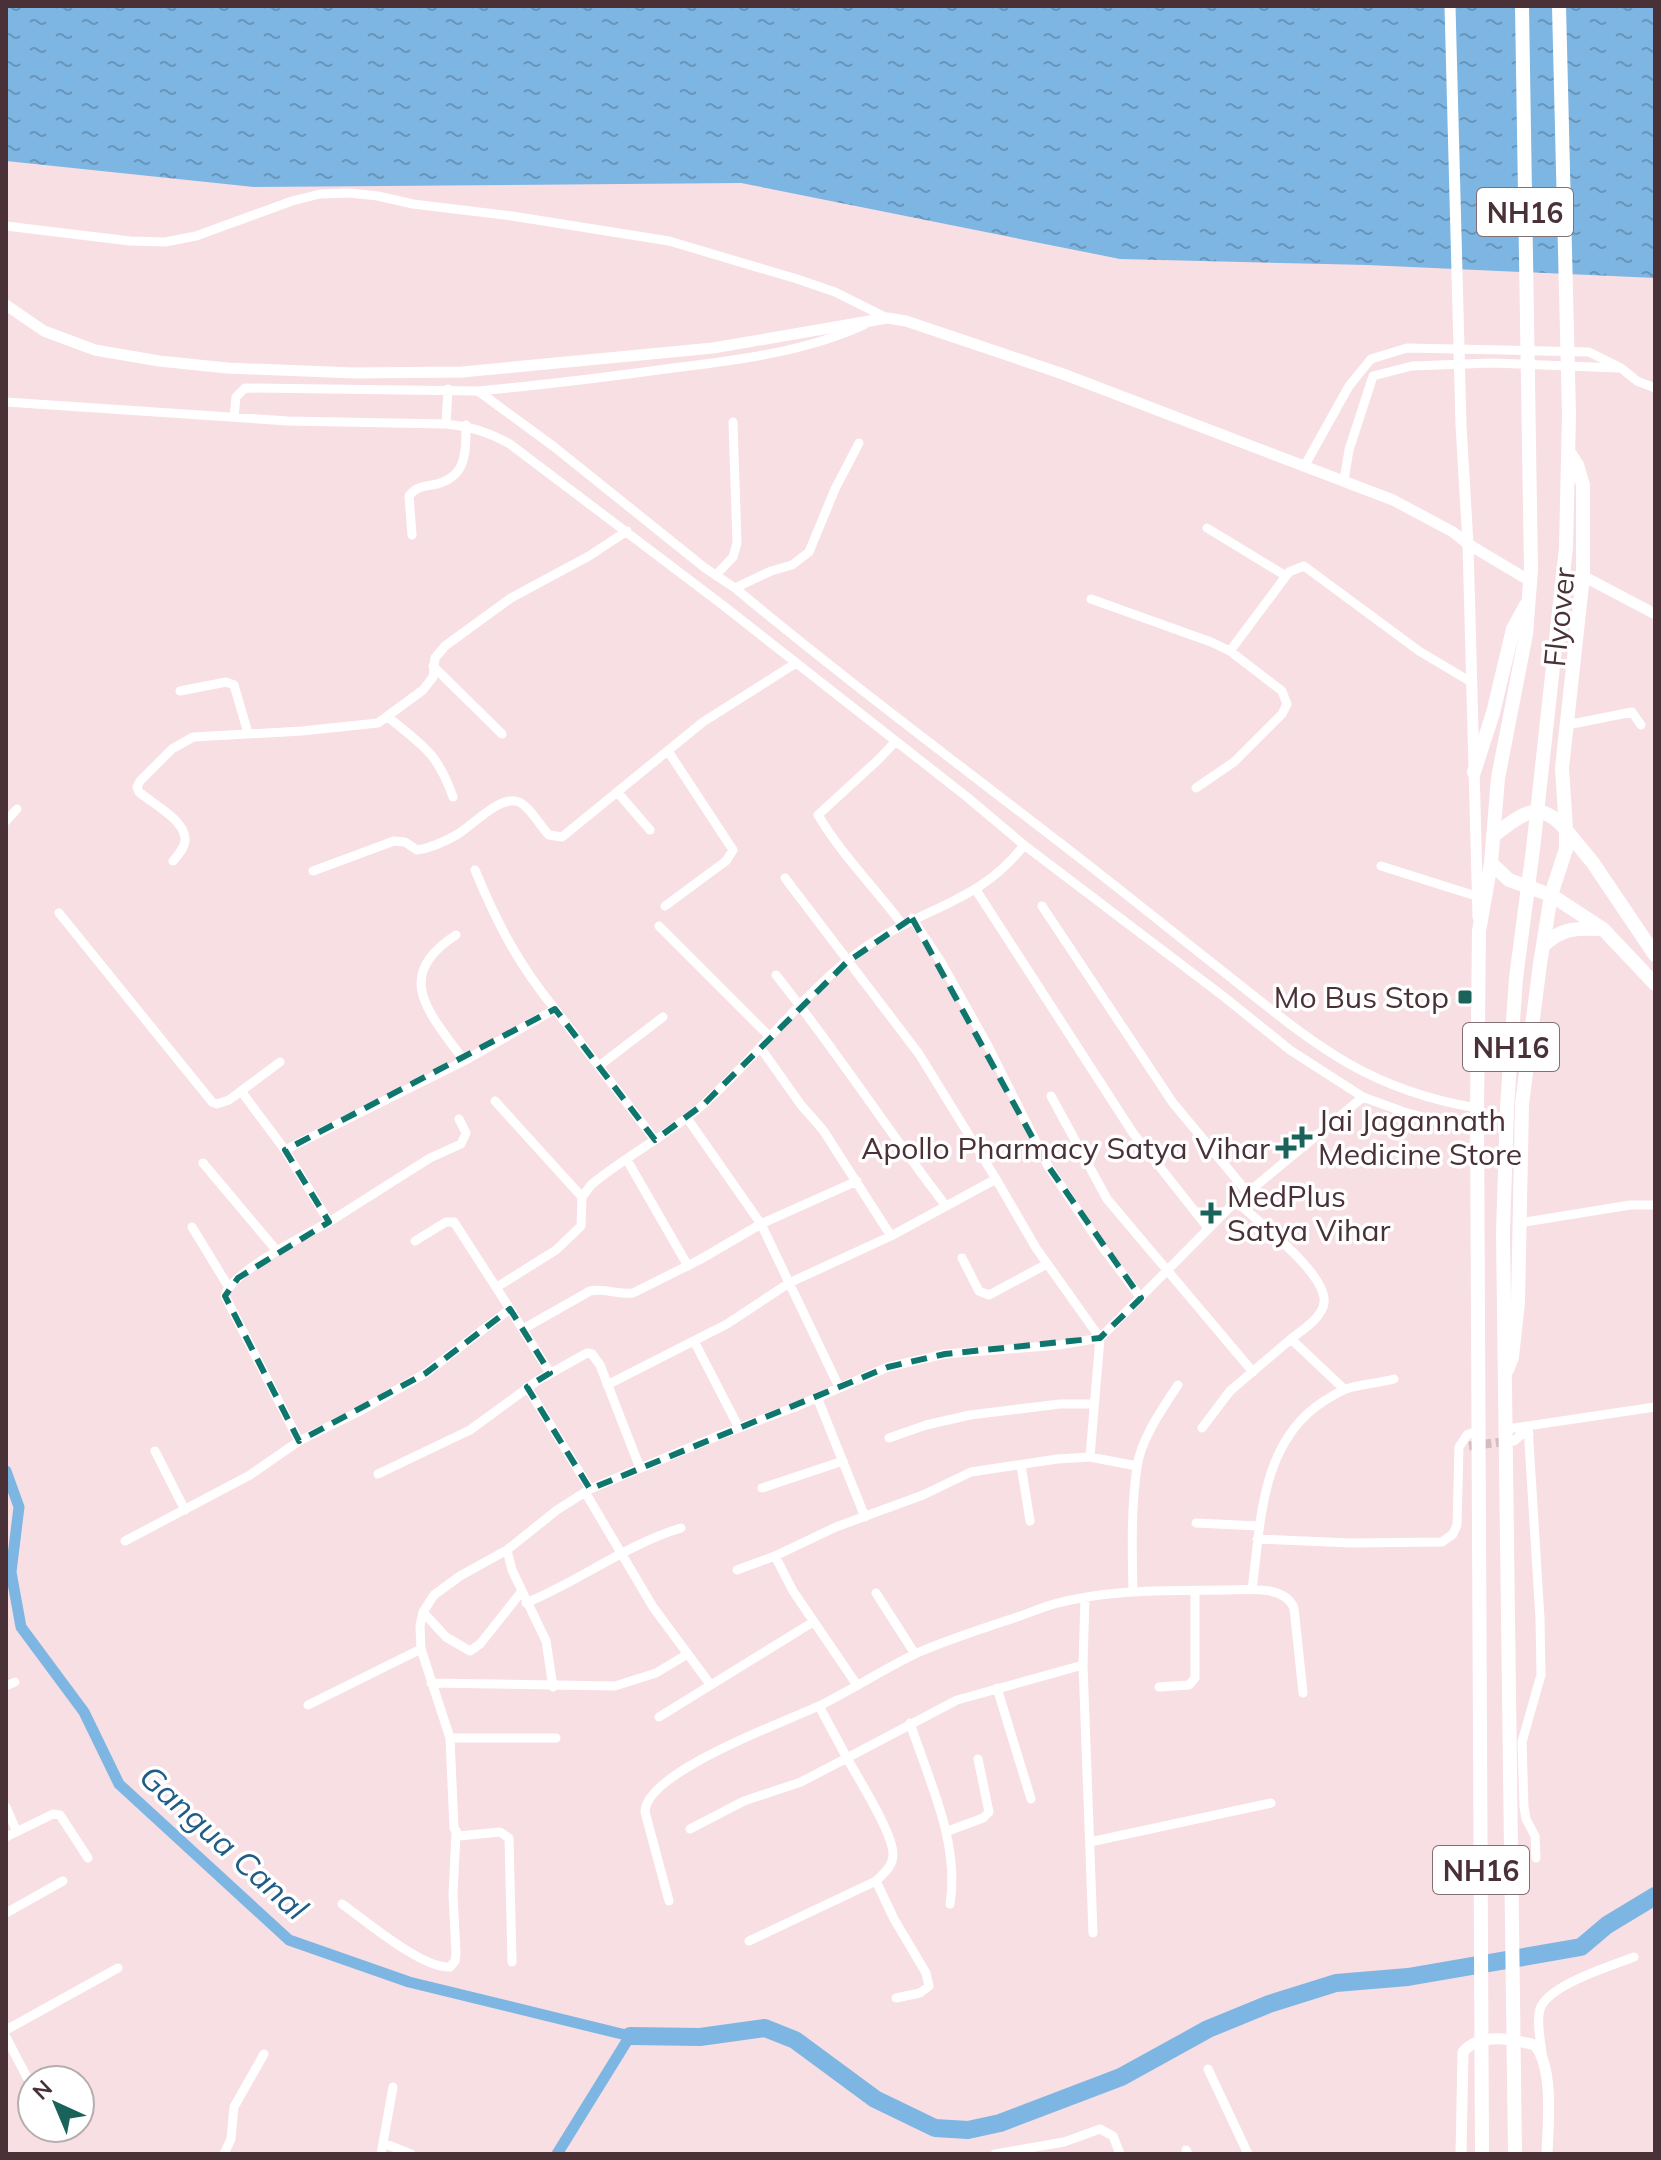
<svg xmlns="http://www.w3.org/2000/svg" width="1661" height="2160" viewBox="0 0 1661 2160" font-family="Mulish,sans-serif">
<defs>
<pattern id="water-ripples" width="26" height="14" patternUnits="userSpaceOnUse" patternTransform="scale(2)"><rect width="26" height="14" fill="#7eb6e3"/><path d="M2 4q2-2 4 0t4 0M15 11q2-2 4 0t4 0" fill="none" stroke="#6995b9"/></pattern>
</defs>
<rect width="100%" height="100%" fill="#f8dfe4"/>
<path fill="url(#water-ripples)" d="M 6,6 L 1655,6 L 1655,278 L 1367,265 L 1120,259 L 741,183 L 254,187 L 6,161 Z"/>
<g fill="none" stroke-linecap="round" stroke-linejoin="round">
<path stroke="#7eb6e3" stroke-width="11" d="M 6,1471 L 19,1507 L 11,1572 L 21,1627 L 84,1712 L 119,1784 L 289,1940 L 409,1982 L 630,2036 L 557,2154"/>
<path stroke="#7eb6e3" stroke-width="18" d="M 630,2036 L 700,2037 L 765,2028 L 795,2040 L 875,2099 L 935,2128 L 968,2130 L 1000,2123 L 1121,2077 L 1208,2029 L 1269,2004 L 1336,1983 L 1408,1977 L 1581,1947 L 1607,1925 L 1655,1896"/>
<path stroke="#d5bcc1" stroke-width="9" stroke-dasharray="9 4.5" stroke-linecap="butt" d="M 1469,1446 L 1511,1441"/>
<path stroke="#fff" stroke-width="9" d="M 6,226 L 130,241 L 165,242 L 196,236 L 292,201 L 320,194 L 349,193 L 378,196 L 413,204 L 512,216 L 669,241 L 797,279 L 835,292 L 887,318
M 478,391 C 543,385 608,377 673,368 C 737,360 805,352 864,325
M 6,402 L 288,421 L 446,424 C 470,426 489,432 510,444 L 720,603 L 967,797 L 1024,845 L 1223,996 L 1290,1050 L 1363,1097 L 1404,1112 L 1450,1124 L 1477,1126
M 234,417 L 236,397 L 245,388 L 478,391 L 553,446 L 705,568 L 735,588 C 843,678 957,763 1068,849 C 1121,890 1173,932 1225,973 C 1312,1042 1364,1089 1477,1108
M 446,424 L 448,389
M 1305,465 L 1349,386 L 1371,359 L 1407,348 L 1589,352 L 1621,368 L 1637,381 L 1655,388
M 1344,480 L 1349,450 L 1373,376 L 1412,366 L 1492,363 L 1618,368
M 1207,528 L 1286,576
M 412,535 L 409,496 C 416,487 422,487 432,485 C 466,479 466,455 466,425
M 716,575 L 733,557 L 737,543 L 733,422
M 735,588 L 771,571 L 792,565 L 809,552 L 835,489 L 859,443
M 1091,599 L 1211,642 L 1230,651 L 1289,572 L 1304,566 L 1419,651 L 1471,682
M 433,666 L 502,734
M 180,691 L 226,682 L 234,685 L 248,733
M 388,717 C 424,747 437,752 453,797
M 1567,725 L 1632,712 L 1641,725
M 895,742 L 878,760 L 818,815 C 841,854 874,887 902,924
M 1196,788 L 1234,762 L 1282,714 L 1287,704 L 1282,691 L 1230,651
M 619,794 L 650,830
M 6,821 L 17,809
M 173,861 C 178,855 186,847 185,838 C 184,820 152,803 139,792 L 137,787 L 140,781 L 172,749 L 193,737 L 302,731 L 378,723 L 423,690 L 433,677 L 435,658 L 445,646 L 511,598 L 589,556 L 627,531
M 1381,866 L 1476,896
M 475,870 C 497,923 518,964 555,1009
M 313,871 L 394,841 L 405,842 L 417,850 C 431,848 446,841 458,834 C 473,825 501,794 519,802 C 530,807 540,826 549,835 L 562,837 L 703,722 L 796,663
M 976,890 L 1133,1133 L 1208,1228
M 665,906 L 726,861 L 733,850 L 668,751
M 1042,906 L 1173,1103 L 1248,1193
M 59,913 L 212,1102 L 217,1104 L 229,1100 L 280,1062
M 912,918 L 941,962 L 988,1046 L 1048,1166 L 1103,1248 L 1141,1298
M 659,926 L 769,1036
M 456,935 C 390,977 432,1015 464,1061
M 776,975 C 836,1050 888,1131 946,1206
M 760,1047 L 801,1105 L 823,1130 L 891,1236 L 996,1179 L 919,1054 L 785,878
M 599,1066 L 663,1017
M 241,1091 L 285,1150
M 1051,1096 L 1107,1199 L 1253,1372
M 495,1101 L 582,1197
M 687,1118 L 761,1224 L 839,1387
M 627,1160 L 688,1266
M 203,1163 L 277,1251
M 996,1179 L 1036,1248 L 1100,1338 L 1090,1457
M 1237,1202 C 1257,1221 1328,1274 1324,1303 C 1322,1318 1302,1330 1291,1339 L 1344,1389
M 329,1222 L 430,1158 L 461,1144 L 466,1133 L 459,1119
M 1519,1223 L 1630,1205 L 1655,1205
M 192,1227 L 228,1286
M 962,1258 L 979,1291 L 989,1295 L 1047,1264
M 497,1287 L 556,1250 L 581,1226 L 582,1197 L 591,1185 C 627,1155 670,1134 705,1103 C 761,1053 805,989 867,946 C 922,908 981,902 1024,845
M 510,1309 L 550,1373
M 523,1329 L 590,1291 C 606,1288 618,1295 633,1293 L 701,1259 L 761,1224 L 857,1181
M 694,1341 L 739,1428
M 607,1385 L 727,1324 L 789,1283 L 891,1236
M 527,1387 L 590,1489
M 817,1397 L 865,1517
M 1528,1426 L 1540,1618 L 1541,1675 L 1522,1742 L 1524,1807 L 1526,1819 L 1535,1836 L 1536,1858
M 1202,1428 L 1230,1391 L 1291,1339
M 1507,1429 L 1655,1407
M 889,1438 L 926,1425 L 970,1415 L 1060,1404 L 1094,1404
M 299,1441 L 225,1296 C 229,1273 307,1234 329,1222 L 285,1150 L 464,1061 L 555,1009 L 655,1140
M 1514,1441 L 1522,1434 L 1529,1435
M 155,1451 L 185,1510
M 1021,1465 L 1030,1521
M 378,1474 L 470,1430 L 537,1381 L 587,1353 L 592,1354 L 600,1365 L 640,1468
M 762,1488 L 843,1461
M 585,1492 L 653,1607 L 710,1684
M 1196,1523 L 1258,1526
M 1257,1539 L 1350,1543 L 1442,1542 L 1453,1534 L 1457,1525 L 1459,1447 L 1467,1435 L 1479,1430
M 125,1541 L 250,1475 L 299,1441 L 358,1412 L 426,1373 L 510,1309 L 454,1222 L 446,1222 L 415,1241
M 507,1550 L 512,1570 L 546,1641 L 553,1687
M 775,1556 L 793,1591 L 857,1685
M 737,1570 L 775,1556 L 836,1527 L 923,1495 L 971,1472 L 1057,1459 L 1090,1457 L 1137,1466
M 1252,1590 C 1261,1522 1260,1442 1324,1401 C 1331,1397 1338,1392 1346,1389 C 1361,1384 1379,1383 1394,1379
M 1133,1591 C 1132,1551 1131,1508 1137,1467 C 1141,1439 1162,1409 1178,1385
M 876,1593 L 915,1654
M 526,1603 C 580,1581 625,1545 681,1528
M 423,1612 L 446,1637 L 470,1651 L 480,1644 L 522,1591
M 1083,1665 L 1093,1933
M 431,1683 L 615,1686 L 656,1673 L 686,1655
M 6,1686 L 15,1682
M 1159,1687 L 1189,1685 L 1195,1678 L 1195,1591
M 997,1688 L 1031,1799
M 308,1705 L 421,1649
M 819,1706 L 847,1758 L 957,1700 L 1083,1665 L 1085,1598
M 659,1717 L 813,1622
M 910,1723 C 929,1781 960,1843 950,1904
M 450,1738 L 556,1738
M 6,1807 L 17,1832
M 690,1829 L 744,1801 L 801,1782 L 847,1758 C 858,1778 894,1835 893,1855 C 893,1866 883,1874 876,1881 L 749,1941
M 948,1831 L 983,1818 L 989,1812 L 978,1759
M 6,1837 L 53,1814 L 60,1815 L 88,1858
M 1090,1842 L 1271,1803
M 876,1881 L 894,1919 L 926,1973 L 929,1986 L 920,1993 L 896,1998
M 669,1901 L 645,1812 C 645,1772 787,1721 821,1705 C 853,1689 884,1669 917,1653 C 949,1639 981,1629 1014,1618 C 1027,1614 1040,1608 1054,1604 C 1109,1589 1166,1591 1223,1590 C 1245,1590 1284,1584 1294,1608 L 1303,1693
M 342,1904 C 365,1920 422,1969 450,1967 L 455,1961 L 456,1954 L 453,1894 L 456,1833
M 6,1913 L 63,1881
M 512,1962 L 509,1838 L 500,1832 L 459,1836 L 454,1828 L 450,1738 L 421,1649 L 420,1626 L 423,1612 L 434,1595 L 460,1576 L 507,1550 L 557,1510 L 590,1489 L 720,1435 L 795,1407 L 888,1367 L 945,1354 L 1059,1345 L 1100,1338 L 1228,1209 L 1363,1097
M 6,2030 L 118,1968
M 6,2037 L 32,2087
M 1542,2054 C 1541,2041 1536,2023 1540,2009 C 1548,1985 1611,1966 1634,1957
M 1208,2069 L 1248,2154
M 383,2143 L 411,2154
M 1186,2150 L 1188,2154
M 224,2154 L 231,2139 L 234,2107 L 264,2054
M 381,2154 L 393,2087
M 995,2154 L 1064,2142 L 1100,2129 L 1113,2136 L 1120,2154"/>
<path stroke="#fff" stroke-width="11" d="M 1450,6 L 1461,425 L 1468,544 L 1478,917
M 6,305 L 44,331 L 95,350 L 159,361 L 227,368 L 355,373 L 462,372 L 713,348 L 887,318 L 906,321 L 1063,374 L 1393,500 L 1453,532 L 1468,544 L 1530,581
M 1583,576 L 1655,614
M 1461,2154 L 1463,2052 C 1480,2032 1512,2039 1535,2045 C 1554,2069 1548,2124 1547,2154"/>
<path stroke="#fff" stroke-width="14" d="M 1568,451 L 1577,465 L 1583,485 L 1583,576 L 1562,768 L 1566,830 L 1593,863 L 1655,955
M 1474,772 L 1493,713 L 1513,629 L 1526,605
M 1491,863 L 1509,880 L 1551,895 L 1566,849 L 1566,830 C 1539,797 1521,815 1493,836
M 1543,946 C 1562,927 1578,928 1603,929
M 1507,1370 L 1512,1357 L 1518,1302 L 1522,1104 L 1540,964 L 1551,895 L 1603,929 L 1655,984
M 1482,2154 L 1477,1112 L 1479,931 L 1491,863 L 1498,778 L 1526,634 L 1531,570 L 1522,6
M 1515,2154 L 1503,1233 L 1507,1107 L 1516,978 L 1533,849 L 1566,548 L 1569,414 L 1559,6"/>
</g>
<path fill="none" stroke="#0f766e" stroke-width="6" stroke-dasharray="16 10" stroke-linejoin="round" d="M 912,918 L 1048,1166 L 1141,1298 L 1100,1338 L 945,1354 L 888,1367 L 590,1489 L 527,1387 L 550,1373 L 510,1309 L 426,1373 L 299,1441 L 225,1296 L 238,1278 L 329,1222 L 285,1150 L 555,1009 L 655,1140 L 705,1103 L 847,962 Z"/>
<g fill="#19635a" stroke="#fff" stroke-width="3">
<rect x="1457" y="989" width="16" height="16" rx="4"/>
<path d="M1298 1125h8v8h8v8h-8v8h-8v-8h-8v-8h8z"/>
<path d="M1282 1136h8v8h8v8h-8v8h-8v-8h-8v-8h8z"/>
<path d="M1207 1201h8v8h8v8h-8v8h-8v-8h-8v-8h8z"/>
</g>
<g text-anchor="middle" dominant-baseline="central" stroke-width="7" stroke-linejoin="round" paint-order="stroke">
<g fill="#fff" stroke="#806f73" stroke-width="2">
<rect x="1477" y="188" width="96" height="48" rx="6"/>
<rect x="1463" y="1023" width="96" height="48" rx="6"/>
<rect x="1433" y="1846" width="96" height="48" rx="6"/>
</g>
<g font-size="28" font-weight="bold" fill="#493137">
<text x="1525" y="212">NH16</text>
<text x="1511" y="1047">NH16</text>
<text x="1481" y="1870">NH16</text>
</g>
<g font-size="30" fill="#493137" stroke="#fff">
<text transform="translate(1559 617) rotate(-84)">Flyover</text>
</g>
<g font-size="30" fill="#493137" stroke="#fff" text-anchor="end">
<text x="1449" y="997">Mo Bus Stop</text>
<text x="1318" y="1120" text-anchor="start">Jai Jagannath<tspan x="1318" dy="34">Medicine Store</tspan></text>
<text x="1270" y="1148">Apollo Pharmacy Satya Vihar</text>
<text x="1227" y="1196" text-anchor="start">MedPlus<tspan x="1227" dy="34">Satya Vihar</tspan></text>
</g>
<g font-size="32" font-style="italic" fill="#1f5d88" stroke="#fff">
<text transform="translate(224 1842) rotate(42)">Gangua Canal</text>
</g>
</g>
<rect width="1661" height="2160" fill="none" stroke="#493137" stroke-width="16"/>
<g transform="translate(56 2104) rotate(316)"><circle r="38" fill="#ffffff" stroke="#b6adaf" stroke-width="2"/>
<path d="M0-6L14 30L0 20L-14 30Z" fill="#19635a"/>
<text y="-12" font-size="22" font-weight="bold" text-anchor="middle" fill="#493137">N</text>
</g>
</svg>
